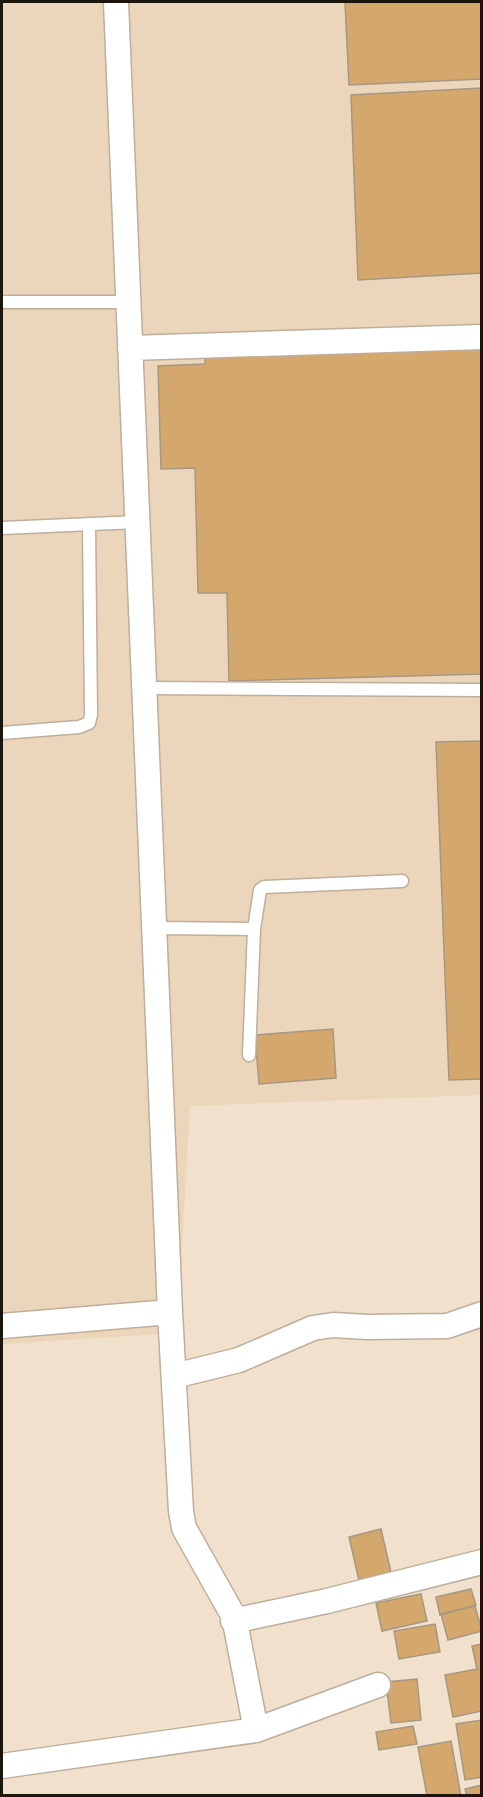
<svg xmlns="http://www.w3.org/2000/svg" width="483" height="1797" viewBox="0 0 483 1797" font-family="Lato,sans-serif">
<rect width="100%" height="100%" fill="#f0e0cc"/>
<path fill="#ebd6bb" d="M 2,2 L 481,2 L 481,1095 L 190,1106 L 177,1333 L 2,1344 Z"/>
<path fill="#d4a86d" stroke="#a69784" stroke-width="1.5" d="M 345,2 L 482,2 L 482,79 L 349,85 Z
M 482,88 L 482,273 L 358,280 L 351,95 Z
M 482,349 L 482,674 L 229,681 L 227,593 L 198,593 L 195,468 L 161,469 L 158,366 L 205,364 L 205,357 Z
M 482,741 L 482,1079 L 449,1080 L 436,742 Z
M 333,1029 L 336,1078 L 259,1084 L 255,1035 Z
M 381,1529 L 393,1581 L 361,1589 L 349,1537 Z
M 471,1589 L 476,1605 L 440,1615 L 436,1597 Z
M 421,1594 L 427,1621 L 382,1631 L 376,1603 Z
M 475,1606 L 482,1631 L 448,1640 L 441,1614 Z
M 435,1624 L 440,1652 L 399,1659 L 394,1631 Z
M 482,1644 L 482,1711 L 453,1717 L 445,1675 L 477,1669 L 472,1646 Z
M 417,1679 L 421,1720 L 391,1723 L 386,1682 Z
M 482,1720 L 482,1777 L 465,1780 L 456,1724 Z
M 413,1726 L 417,1744 L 379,1750 L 376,1732 Z
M 451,1741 L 461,1796 L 427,1796 L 418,1747 Z
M 482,1785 L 482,1796 L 467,1796 L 465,1789 Z"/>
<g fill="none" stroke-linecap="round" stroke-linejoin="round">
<defs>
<path id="lane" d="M 2,302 L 129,302
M 2,528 L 137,522
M 145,688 L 482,690
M 2,733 L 79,727 L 89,723 L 91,715 L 89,525
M 155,928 L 254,929
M 249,1055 L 254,929 L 260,890 L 264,887 L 402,881"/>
<path id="street" d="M 116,2 L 170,1312 L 181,1511 L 184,1528 L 234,1617 L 256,1730
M 130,348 L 482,337
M 2,1326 L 170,1312
M 174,1376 L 239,1360 L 313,1328 L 333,1325 L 367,1327 L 447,1326 L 482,1314
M 233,1621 L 327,1601 L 482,1562
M 2,1766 L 256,1730 L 378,1685"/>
</defs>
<use href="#lane" stroke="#beae9b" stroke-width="15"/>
<use href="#street" stroke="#beae9b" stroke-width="27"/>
<use href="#lane" stroke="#fff" stroke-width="12"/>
<use href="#street" stroke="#fff" stroke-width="24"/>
</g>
<rect width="483" height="1797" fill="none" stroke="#1b150e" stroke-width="6"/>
</svg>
